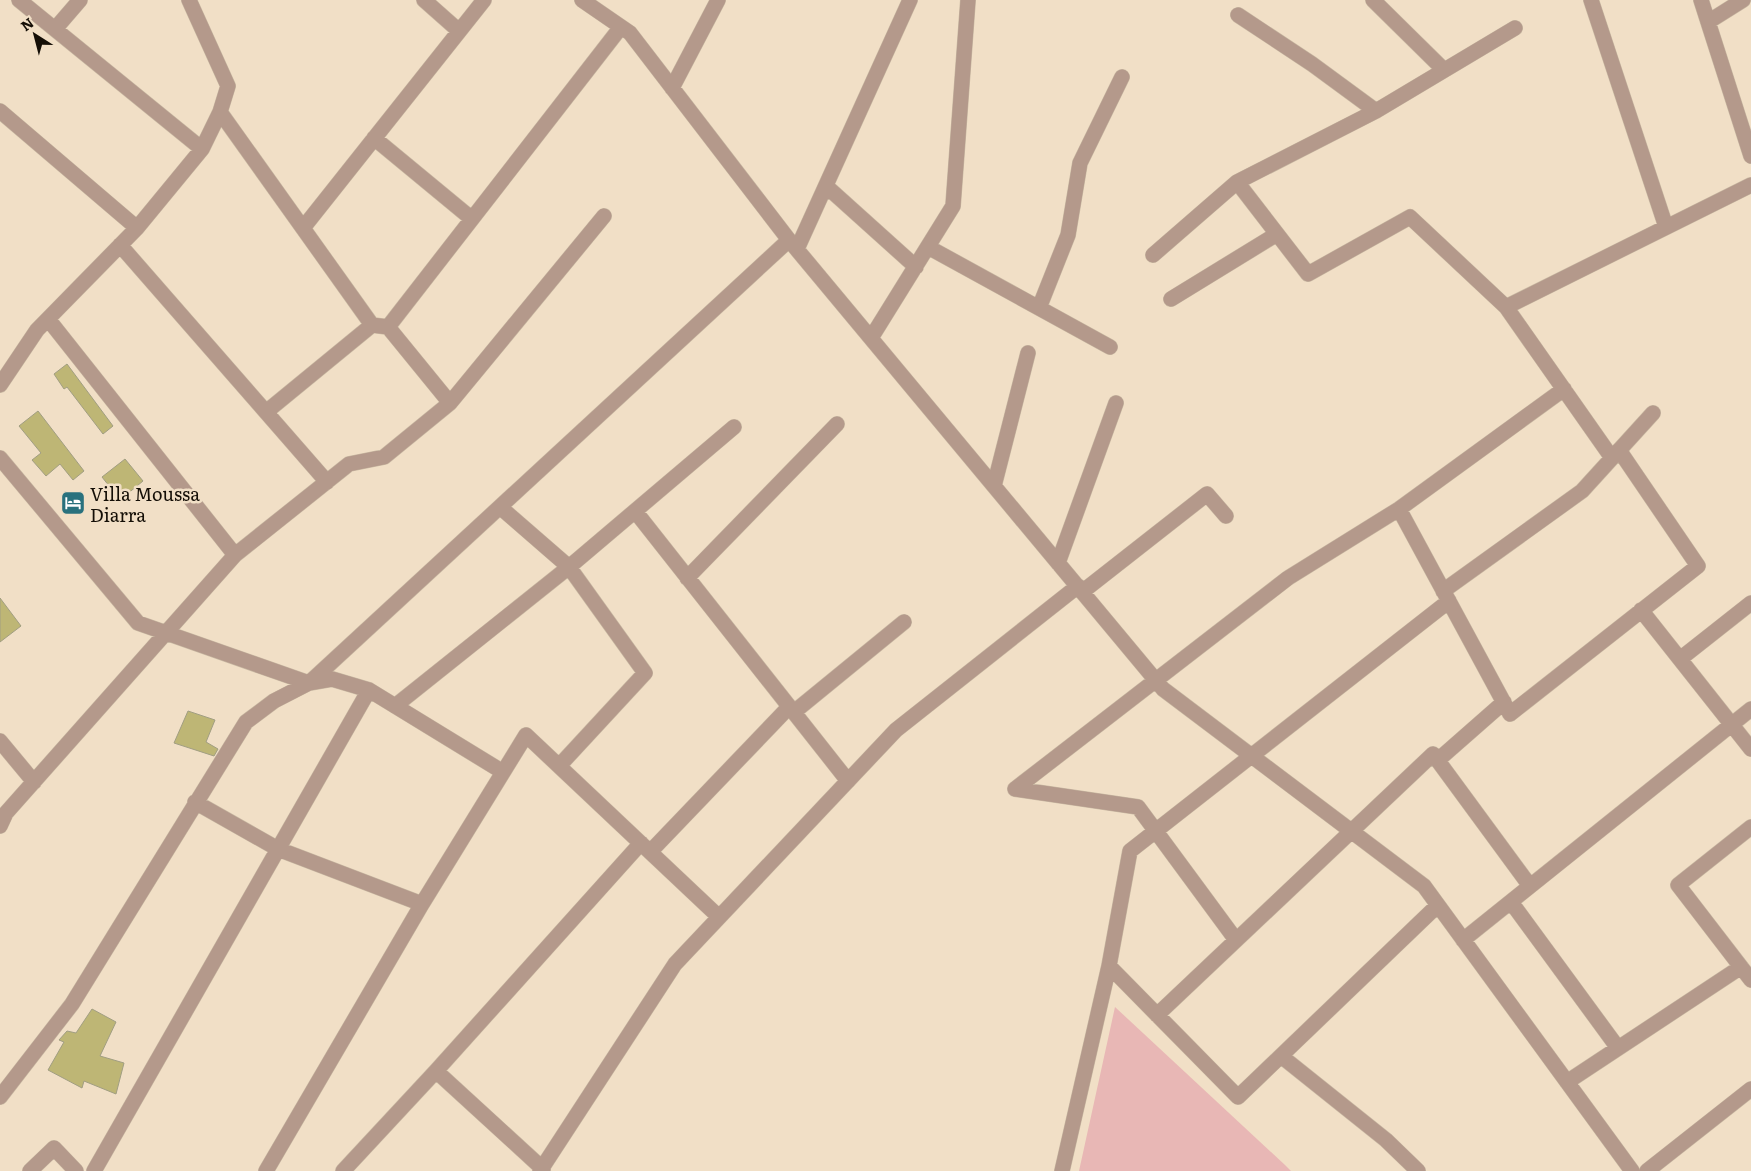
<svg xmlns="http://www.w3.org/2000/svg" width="1751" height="1171" viewBox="0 0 1751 1171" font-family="Literata,serif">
<rect width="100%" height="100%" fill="#f1dfc6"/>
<path fill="#e8b7b5" d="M 1115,1007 L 1285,1165 L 1291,1171 L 1079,1171 Z"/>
<path fill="#beb675" stroke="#a19e82" d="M 67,364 L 113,426 L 103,434 L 67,387 L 64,389 L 54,374 Z
M 38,411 L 84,471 L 73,480 L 60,464 L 46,476 L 32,460 L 41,453 L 19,426 Z
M 125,459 L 143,481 L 120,500 L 102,477 Z
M 0,598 L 21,626 L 0,642 Z
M 188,711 L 215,720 L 206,742 L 218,749 L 214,756 L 174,743 Z
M 92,1009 L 116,1022 L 100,1056 L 124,1063 L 116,1094 L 84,1081 L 82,1088 L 48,1070 L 64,1042 L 59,1040 L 67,1031 L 76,1033 Z"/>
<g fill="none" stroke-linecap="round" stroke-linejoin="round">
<defs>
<path id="minor" d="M 19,0 L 202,149
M 424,0 L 459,31
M 1373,0 L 1444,70
M 1591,0 L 1666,227
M 1701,0 L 1751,156
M 1238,15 L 1312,64 L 1376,111
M 1708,22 L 1743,0
M 55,29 L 80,0
M 672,88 L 718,0
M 0,111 L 137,228
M 220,112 L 372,325
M 374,138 L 472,219
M 1237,182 L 1308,274 L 1410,217 L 1506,307 L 1612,458
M 826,186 L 916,267
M 303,228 L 484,0
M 789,240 L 1163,689 L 1424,886 L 1632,1171
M 120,245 L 327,482
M 928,247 L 1110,347
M 797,249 L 910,0
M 1153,255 L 1237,182 L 1376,111 L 1515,28
M 1171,299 L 1277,234
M 1506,307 L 1751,185
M 1039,308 L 1068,235 L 1080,163 L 1122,77
M 48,319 L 235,555
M 388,327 L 621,27
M 871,338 L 953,206 L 968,0
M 0,385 L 37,330 L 137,228 L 202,149 L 220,112 L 228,86 L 189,0
M 266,412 L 372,325 L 388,327 L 450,403
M 0,458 L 138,623 L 309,683 L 332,679 L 369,690 L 503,772
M 994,486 L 1028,353
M 500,507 L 569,567 L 645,673 L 559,766
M 1399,509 L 1510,714 L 1698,566 L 1619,450
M 635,511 L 848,781
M 1058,563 L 1116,403
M 687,578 L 837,424
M 1443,591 L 1582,491 L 1653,413
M 1082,592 L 1207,494 L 1226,516
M 1641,610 L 1751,749
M 1680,659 L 1751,603
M 395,706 L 569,567 L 734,427
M 794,712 L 904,622
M 0,741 L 34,782
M 1438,760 L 1504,702
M 1015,789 L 1288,578 L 1399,509 L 1564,389
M 1015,789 L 1138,807 L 1236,940
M 195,802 L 278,849 L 422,904
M 0,826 L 6,813 L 235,555 L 349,464 L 384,457 L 450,403 L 604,216
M 1751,827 L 1678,885 L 1751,980
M 650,852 L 789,707
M 1511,902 L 1618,1048
M 1463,940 L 1751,709
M 1109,966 L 1238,1097 L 1438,905
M 1157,1015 L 1433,754 L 1530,886
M 1281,1056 L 1386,1140 L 1418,1171
M 436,1071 L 543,1169
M 1567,1082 L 1741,967
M 0,1097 L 72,1004 L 246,722 L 274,701 L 309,683 L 789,240 L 630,33 L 582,0
M 30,1171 L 54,1148 L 76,1171
M 94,1171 L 369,690
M 266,1171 L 422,904 L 526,735 L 719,917
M 343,1171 L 436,1071 L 641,843
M 540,1171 L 675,964 L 896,730 L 1078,586
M 1062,1171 L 1109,966 L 1130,851 L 1449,601
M 1647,1171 L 1751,1089"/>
</defs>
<use href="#minor" stroke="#c9b9a3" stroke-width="16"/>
<use href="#minor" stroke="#b4998b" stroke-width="15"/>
</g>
<defs>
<symbol id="hotel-square" viewBox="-11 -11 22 22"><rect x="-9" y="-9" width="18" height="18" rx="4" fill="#29717d" stroke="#f1dfc6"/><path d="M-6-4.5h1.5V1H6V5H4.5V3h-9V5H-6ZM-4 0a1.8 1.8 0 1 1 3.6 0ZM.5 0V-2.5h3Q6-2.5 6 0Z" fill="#fff"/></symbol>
</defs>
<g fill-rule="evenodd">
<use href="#hotel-square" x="59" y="489" width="28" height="28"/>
</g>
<g text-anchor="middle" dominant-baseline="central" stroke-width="5" stroke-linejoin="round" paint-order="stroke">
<g font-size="18" fill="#140e06" stroke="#f1dfc6" text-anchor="start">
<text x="90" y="493">Villa Moussa<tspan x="90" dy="21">Diarra</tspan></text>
</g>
</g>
<g transform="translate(35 35) rotate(324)" stroke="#f1dfc6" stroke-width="4" paint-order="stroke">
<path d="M0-4L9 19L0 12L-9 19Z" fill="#140e06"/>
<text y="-8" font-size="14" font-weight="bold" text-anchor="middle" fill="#140e06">N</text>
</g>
</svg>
